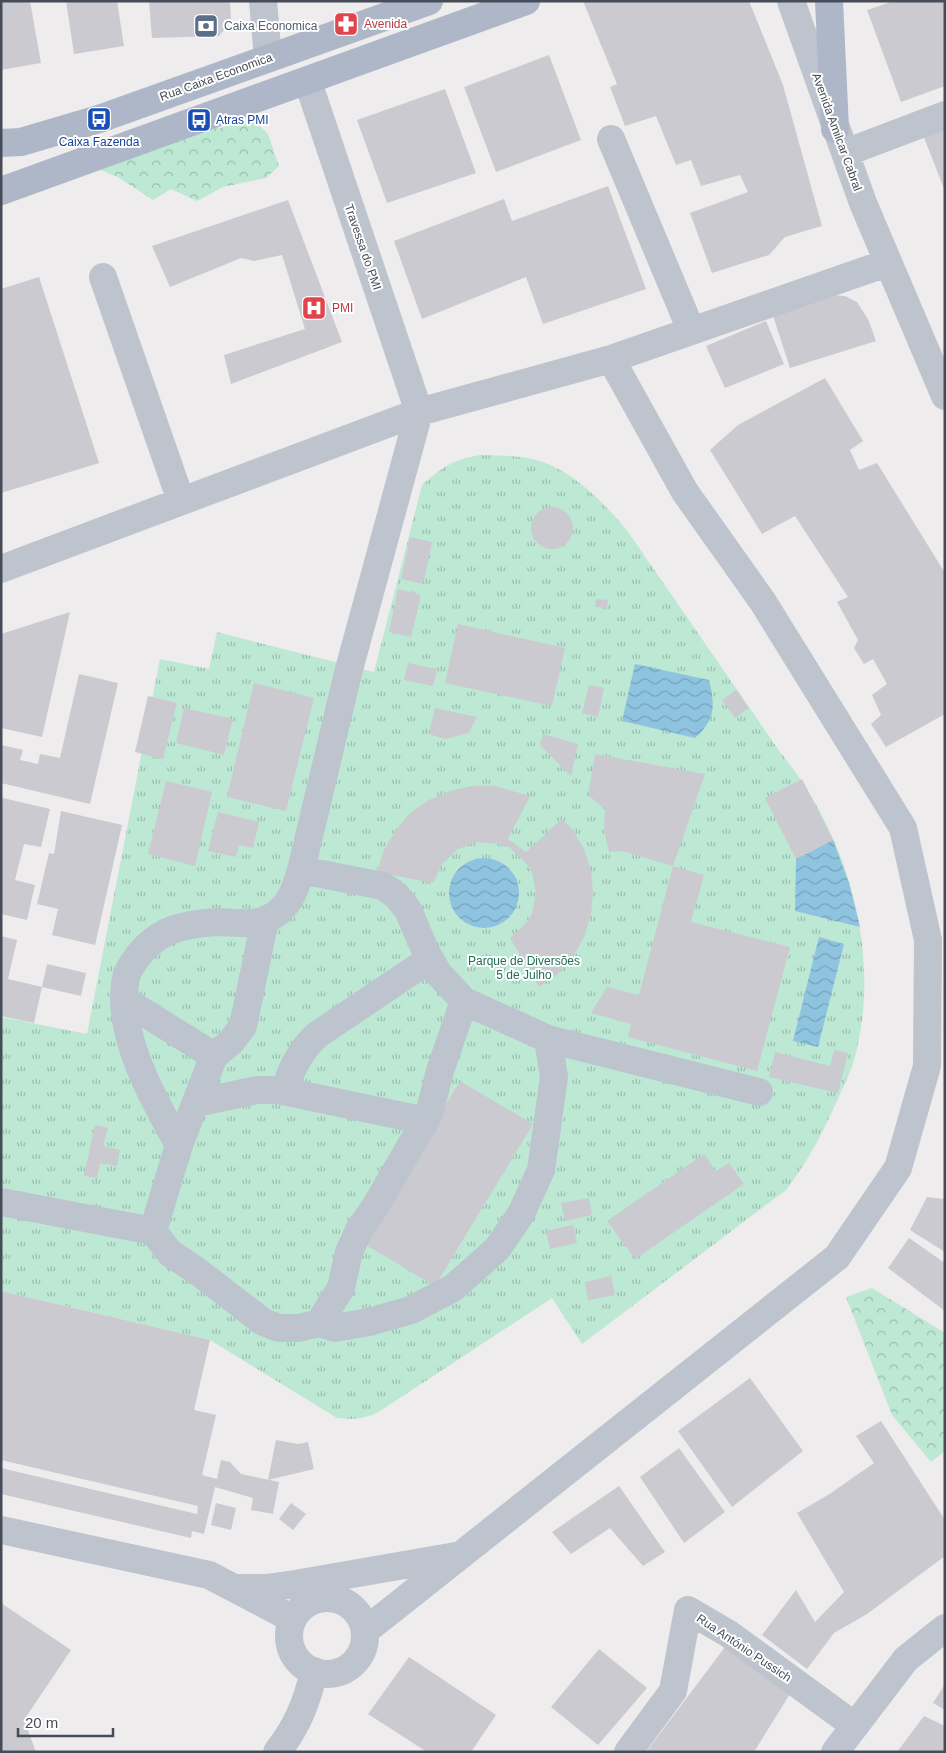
<svg xmlns="http://www.w3.org/2000/svg" width="946" height="1753" viewBox="0 0 946 1753" font-family="Helvetica,sans-serif">
<defs>
<pattern id="forest-crowns" width="20" height="18" patternUnits="userSpaceOnUse" patternTransform="scale(1.25)"><rect width="20" height="18" fill="#bde8d4"/><path d="M2 6a3 3 0 1 1 6 0M12 15a3 3 0 1 1 6 0" fill="none" stroke="#9bbeaf"/></pattern>
<pattern id="park-tufts" width="24" height="20" patternUnits="userSpaceOnUse" patternTransform="scale(1.25)"><rect width="24" height="20" fill="#bde8d4"/><path d="M3 7l-1-3M5 7V3M7 7l1-3M15 17l-1-3M17 17v-4M19 17l1-3" fill="none" stroke="#9bbeaf"/></pattern>
<pattern id="water-waves" width="16" height="10" patternUnits="userSpaceOnUse" patternTransform="scale(1.25)"><rect width="16" height="10" fill="#8fc4e1"/><path d="M0 5q4-4 8 0t8 0" fill="none" stroke="#77a1b9"/></pattern>
</defs>
<rect width="100%" height="100%" fill="#eeecec"/>
<path fill="url(#forest-crowns)" d="M 195,116 L 218,129 L 250,117 L 268,134 L 279,166 L 266,178 L 223,187 L 197,201 L 171,189 L 153,200 L 118,177 L 91,166 Z
M 872,1288 L 945,1333 L 945,1451 L 931,1462 L 892,1415 L 846,1297 Z"/>
<path fill="url(#park-tufts)" d="M 481,455 C 496,456 512,455 527,458 C 568,465 600,499 626,529 L 780,752 C 849,836 884,957 853,1064 C 850,1073 845,1082 841,1092 C 824,1130 811,1157 786,1190 L 582,1344 L 552,1298 L 380,1411 C 365,1419 354,1420 337,1418 L 210,1340 L 1,1291 L 1,1017 L 87,1034 L 160,659 L 209,669 L 217,632 L 374,672 L 422,485 C 442,467 454,459 481,455 Z"/>
<path fill="url(#water-waves)" d="M 635,664 L 709,680 C 715,706 716,719 695,738 L 622,721 Z
M 833,840 L 849,883 L 860,927 L 795,911 L 796,859 Z
M449 893a35 35 0 1 1 70 0a35 35 0 1 1-70 0Z
M 819,937 L 844,944 L 818,1047 L 793,1041 Z"/>
<path fill="#cacad0" d="M 1,1 L 30,1 L 41,63 L 1,70 Z
M 66,1 L 117,1 L 124,46 L 74,54 Z
M 149,1 L 230,1 L 231,21 L 219,36 L 152,38 Z
M 583,1 L 749,1 L 783,85 L 822,226 L 785,237 L 769,255 L 712,273 L 690,213 L 748,192 L 740,175 L 701,186 L 691,160 L 676,165 L 656,116 L 625,126 L 610,87 L 617,84 Z
M 894,1 L 945,1 L 945,86 L 901,102 L 867,10 Z
M 549,55 L 581,140 L 496,172 L 464,87 Z
M 445,89 L 476,173 L 387,203 L 357,120 Z
M 945,128 L 945,191 L 923,135 Z
M 608,186 L 646,289 L 543,324 L 526,277 L 422,319 L 394,241 L 504,199 L 512,221 Z
M 288,200 L 342,342 L 231,384 L 224,355 L 305,329 L 282,255 L 254,261 L 241,258 L 170,287 L 152,246 Z
M 39,277 L 99,463 L 1,493 L 1,289 Z
M 831,295 L 845,296 L 857,302 L 868,319 L 876,341 L 790,368 L 773,316 Z
M 766,321 L 784,364 L 725,388 L 706,346 Z
M 825,378 L 863,441 L 850,450 L 859,470 L 877,463 L 945,573 L 945,714 L 886,747 L 871,724 L 881,715 L 872,695 L 887,684 L 873,659 L 864,664 L 854,648 L 858,640 L 837,602 L 848,597 L 795,516 L 762,534 L 710,450 L 738,425 Z
M531 528a21 21 0 1 1 42 0a21 21 0 1 1-42 0Z
M 410,537 L 432,542 L 423,584 L 401,579 Z
M 398,589 L 421,595 L 411,637 L 389,632 Z
M 596,599 L 608,600 L 607,608 L 595,607 Z
M 70,612 L 42,737 L 1,728 L 1,634 Z
M 458,624 L 565,648 L 552,706 L 445,683 Z
M 408,663 L 437,669 L 433,686 L 404,680 Z
M 79,674 L 118,683 L 90,804 L 1,783 L 1,745 L 23,750 L 20,760 L 38,764 L 40,754 L 60,758 Z
M 254,683 L 314,698 L 286,811 L 227,797 Z
M 589,685 L 604,688 L 598,717 L 582,713 Z
M 736,690 L 749,708 L 735,718 L 722,700 Z
M 148,696 L 177,703 L 163,759 L 135,752 Z
M 184,708 L 233,719 L 224,755 L 176,743 Z
M 435,708 L 477,717 L 469,733 L 445,739 L 429,734 Z
M 543,734 L 578,744 L 571,776 L 540,745 Z
M 595,754 L 705,774 L 673,866 L 622,851 L 609,852 L 604,829 L 605,809 L 588,795 Z
M 802,779 L 833,840 L 796,859 L 765,798 Z
M 166,781 L 212,792 L 195,866 L 148,854 Z
M 472,786 L 495,786 L 530,796 L 508,839 L 526,852 L 562,819 L 572,829 L 584,849 L 591,870 L 593,893 L 591,915 L 584,937 L 573,957 L 558,974 L 539,987 L 510,938 L 526,923 L 532,914 L 536,893 L 532,872 L 526,863 L 510,848 L 500,844 L 478,842 L 458,849 L 442,864 L 433,883 L 377,872 L 384,850 L 396,830 L 410,813 L 429,800 L 450,791 Z
M 3,798 L 50,809 L 41,847 L 24,844 L 15,880 L 35,885 L 27,920 L 1,914 L 1,807 Z
M 61,811 L 122,825 L 95,945 L 52,935 L 58,909 L 37,904 L 49,853 L 54,854 Z
M 218,812 L 259,822 L 253,848 L 239,845 L 236,857 L 208,851 Z
M 673,866 L 704,875 L 691,922 L 790,947 L 757,1071 L 628,1037 L 631,1024 L 591,1013 L 607,987 L 639,995 Z
M 1,936 L 17,940 L 8,979 L 42,987 L 34,1023 L 1,1016 Z
M 47,964 L 86,973 L 81,996 L 42,987 Z
M 834,1050 L 848,1053 L 838,1093 L 769,1077 L 775,1052 L 830,1066 Z
M 460,1081 L 533,1124 L 435,1286 L 363,1243 Z
M 95,1125 L 108,1128 L 103,1146 L 120,1150 L 117,1166 L 100,1163 L 97,1178 L 84,1176 Z
M 704,1154 L 716,1171 L 729,1163 L 744,1184 L 635,1259 L 607,1221 Z
M 927,1197 L 945,1199 L 945,1252 L 910,1230 Z
M 589,1198 L 592,1215 L 565,1221 L 561,1203 Z
M 573,1225 L 577,1243 L 550,1249 L 546,1231 Z
M 909,1238 L 945,1263 L 945,1311 L 888,1268 Z
M 611,1276 L 615,1295 L 588,1300 L 585,1282 Z
M 1,1291 L 210,1340 L 194,1410 L 216,1415 L 202,1475 L 217,1479 L 221,1460 L 230,1462 L 241,1474 L 279,1482 L 273,1514 L 251,1510 L 253,1498 L 215,1487 L 204,1534 L 192,1531 L 191,1538 L 1,1494 L 1,1468 L 197,1514 L 198,1506 L 1,1460 Z
M 750,1378 L 803,1451 L 732,1507 L 678,1431 Z
M 881,1421 L 945,1520 L 945,1556 L 867,1614 L 834,1633 L 807,1669 L 762,1635 L 796,1590 L 815,1622 L 844,1592 L 797,1513 L 828,1495 L 874,1463 L 856,1436 Z
M 276,1440 L 298,1444 L 308,1442 L 314,1469 L 268,1480 Z
M 679,1448 L 725,1512 L 684,1543 L 640,1477 Z
M 619,1486 L 665,1552 L 643,1566 L 610,1528 L 571,1554 L 552,1532 Z
M 216,1503 L 236,1508 L 231,1530 L 211,1525 Z
M 291,1503 L 306,1514 L 293,1530 L 279,1519 Z
M 1,1603 L 71,1650 L 24,1720 L 36,1752 L 1,1752 Z
M 728,1643 L 793,1689 L 754,1752 L 646,1752 Z
M 599,1649 L 647,1688 L 598,1745 L 551,1707 Z
M 409,1657 L 496,1715 L 471,1752 L 427,1752 L 368,1714 Z
M 945,1684 L 945,1710 L 933,1703 Z
M 924,1716 L 945,1726 L 945,1752 L 897,1752 Z"/>
<g fill="none" stroke-linecap="round" stroke-linejoin="round">
<path stroke="#bec4cd" stroke-width="28" d="M 263,1 L 268,58
M 791,1 L 863,203 L 945,396
M 611,139 L 691,330
M 845,153 L 945,115
M 103,277 L 181,501
M 1,569 L 419,412 L 611,359 L 887,263
M 301,870 L 383,886 L 397,896 L 408,910 L 426,952 L 438,973 L 464,1001 L 548,1039 L 759,1092
M 124,1000 L 214,1056
M 284,1091 C 292,1068 299,1052 317,1035 L 430,959
M 196,1103 L 257,1090 L 278,1090 L 426,1121
M 179,1145 L 214,1056 L 231,1042 L 243,1026 L 265,920
M 1,1202 L 153,1231 L 179,1145 C 153,1099 115,1032 126,978 C 128,968 137,957 144,949 C 152,941 161,934 172,930 C 186,925 201,923 217,922 C 233,922 249,926 265,920 C 288,911 295,891 301,870 L 348,673 L 419,412 L 308,82
M 153,1231 L 170,1253 L 197,1271 L 263,1322 L 279,1328 L 299,1328 L 319,1323 L 335,1328 L 369,1322 L 411,1310 L 453,1288 L 497,1249 L 521,1214 L 541,1170 L 554,1077 L 548,1039
M 319,1323 L 341,1288 L 349,1252 L 359,1230 L 375,1207 L 429,1114 L 440,1071 L 464,1001
M 1,1530 L 209,1575 L 293,1619
M 238,1588 L 266,1588 L 295,1584 L 456,1556
M289 1636a38 38 0 1 1 76 0a38 38 0 1 1-76 0Z
M 365,1631 L 837,1257 L 898,1168 L 927,1066 L 928,940 L 903,828 L 763,602 L 685,492 L 611,359
M 277,1752 C 297,1727 307,1702 314,1671
M 628,1752 L 673,1691 L 688,1610 L 729,1634 L 855,1726
M 835,1752 L 906,1659 L 945,1628"/>
<path stroke="#aeb7c8" stroke-width="28" d="M 829,1 L 835,129
M 1,143 L 21,142 L 99,119 L 429,1
M 1,191 L 526,1"/>
</g>
<defs>
<symbol id="pharmacy-square" viewBox="-11 -11 22 22"><rect x="-9" y="-9" width="18" height="18" rx="4" fill="#e0444e" stroke="#fff"/><path d="M-2-6h4v4h4v4h-4v4h-4v-4h-4v-4h4Z" fill="#fff"/></symbol>
<symbol id="bank-square" viewBox="-11 -11 22 22"><rect x="-9" y="-9" width="18" height="18" rx="4" fill="#5c6f8a" stroke="#fff"/><path d="M-6-4H6V4H-6ZM0-2.3a2.3 2.3 0 1 0 0 4.6a2.3 2.3 0 1 0 0-4.6Z" fill="#fff"/></symbol>
<symbol id="bus-square" viewBox="-11 -11 22 22"><rect x="-9" y="-9" width="18" height="18" rx="4" fill="#1a4fb4" stroke="#fff"/><path d="M-5-6H5V4H4V6H2V4H-2V6H-4V4H-5ZM-3.5-4V0h7V-4ZM-3.5 1.2v1.5H-2V1.2ZM2 1.2v1.5H3.5V1.2Z" fill="#fff"/></symbol>
<symbol id="hospital-square" viewBox="-11 -11 22 22"><rect x="-9" y="-9" width="18" height="18" rx="4" fill="#e0444e" stroke="#fff"/><path d="M-5-5h3v3.5h4V-5h3V5h-3V1.5h-4V5h-3Z" fill="#fff"/></symbol>
</defs>
<g fill-rule="evenodd">
<use href="#pharmacy-square" x="332" y="10" width="28" height="28"/>
<use href="#bank-square" x="192" y="12" width="28" height="28"/>
<use href="#bus-square" x="85" y="105" width="28" height="28"/>
<use href="#bus-square" x="185" y="106" width="28" height="28"/>
<use href="#hospital-square" x="300" y="294" width="28" height="28"/>
</g>
<g text-anchor="middle" dominant-baseline="central" stroke-width="4" stroke-linejoin="round" paint-order="stroke">
<g font-size="12" fill="#be3a42" stroke="#fff" text-anchor="start">
<text x="364" y="24">Avenida</text>
<text x="332" y="308">PMI</text>
</g>
<g font-size="12" fill="#4e5e75" stroke="#fff" text-anchor="start">
<text x="224" y="26">Caixa Economica</text>
</g>
<g font-size="12" fill="#464c57" stroke="#fff">
<text transform="translate(216 77) rotate(-20)">Rua Caixa Economica</text>
<text transform="translate(837 132) rotate(70)">Avenida Amilcar Cabral</text>
<text transform="translate(363 247) rotate(71)">Travessa do PMI</text>
<text transform="translate(744 1648) rotate(34)">Rua António Pussich</text>
</g>
<g font-size="12" fill="#164399" stroke="#fff" text-anchor="start">
<text x="216" y="120">Atras PMI</text>
<text x="99" y="142" text-anchor="middle">Caixa Fazenda</text>
</g>
<g font-size="12" fill="#206f53" stroke="#fff">
<text x="524" y="961">Parque de Diversões<tspan x="524" dy="14">5 de Julho</tspan></text>
</g>
</g>
<rect width="946" height="1753" fill="none" stroke="#464c57" stroke-width="5"/>
<path d="M18 1728v8h95v-8" fill="none" stroke="#464c57" stroke-width="2.5"/>
<text x="25" y="1728" font-size="15" fill="#464c57" stroke="#ffffff" stroke-width="4" paint-order="stroke">20 m</text>
</svg>
